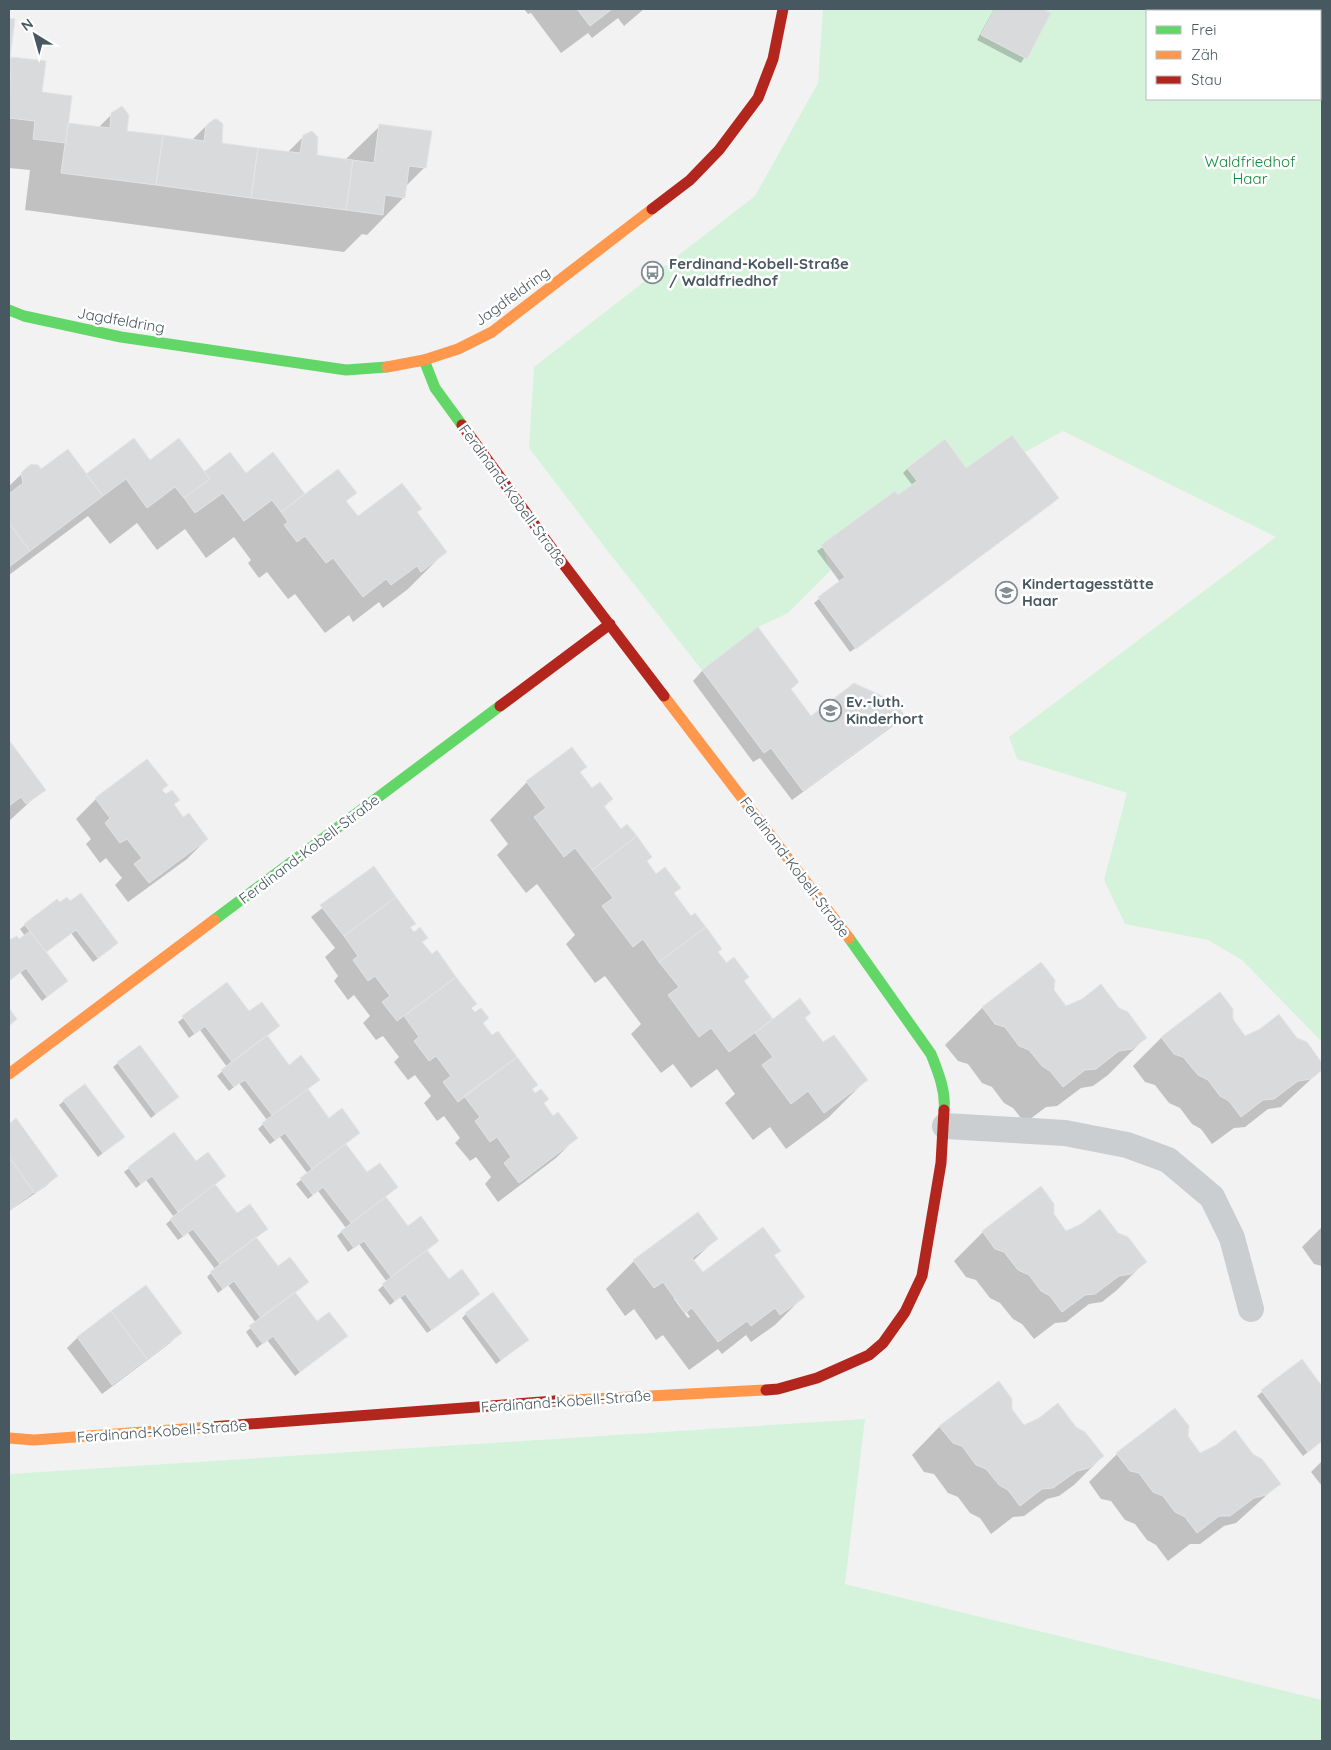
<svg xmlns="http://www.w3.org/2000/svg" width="1331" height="1750" viewBox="0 0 1331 1750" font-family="Quicksand,sans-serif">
<rect width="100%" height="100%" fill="#f2f2f2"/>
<path fill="#d5f3db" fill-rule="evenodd" d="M 823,9 L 1322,9 L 1322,1042 L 1242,960 L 1208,940 L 1125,924 L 1104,880 L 1127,793 L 1017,759 L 1009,737 L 1276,537 L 1063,431 L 1025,452 L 1011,435 L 966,468 L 945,440 L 907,467 L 917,481 L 898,495 L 895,491 L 822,545 L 830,571 L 788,613 L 758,627 L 702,670 L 610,554 L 529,448 L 534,367 L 755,196 L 818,83 ZM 1147,11 L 1320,11 L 1320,99 L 1147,99 Z
M 865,1419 L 845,1584 L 1322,1700 L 1322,1741 L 9,1741 L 9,1474 Z"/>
<path fill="#0003" fill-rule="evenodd" d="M 524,9 L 644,9 L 624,26 L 618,18 L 592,38 L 588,33 L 561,53 L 531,13 L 528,14 Z
M 994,9 L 1040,9 L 1050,14 L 1021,63 L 977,40 Z
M 9,20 L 14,20 L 9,58 L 45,62 L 41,93 L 66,126 L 98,128 L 112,114 L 126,132 L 192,140 L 209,123 L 217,120 L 220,144 L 287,153 L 304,136 L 315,156 L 345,160 L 380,126 L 425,167 L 405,187 L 404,197 L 367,235 L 362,234 L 344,252 L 25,210 L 30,170 L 9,168 Z
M 150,461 L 204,474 L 246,475 L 304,496 L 355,493 L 345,502 L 357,518 L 416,513 L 445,552 L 408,589 L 383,608 L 379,602 L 353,622 L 349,615 L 325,633 L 295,594 L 288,599 L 267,572 L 259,578 L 248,563 L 251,560 L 234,537 L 206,558 L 185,529 L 157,550 L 137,523 L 110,544 L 88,516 L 9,575 L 9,486 L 27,469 L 86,475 Z
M 908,468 L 1053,503 L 850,652 L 814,603 L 840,582 L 817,551 L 913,486 L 903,473 Z
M 703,670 L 790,690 L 811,717 L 903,716 L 893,726 L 792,800 L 760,758 L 753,762 L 693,681 Z
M 9,742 L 44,789 L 9,821 Z
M 572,749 L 585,767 L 579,773 L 592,789 L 612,799 L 603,808 L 773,1021 L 804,1019 L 823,1044 L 866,1080 L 829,1117 L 786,1149 L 770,1127 L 753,1140 L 725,1103 L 735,1094 L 717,1069 L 691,1088 L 673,1064 L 661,1073 L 631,1034 L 641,1024 L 605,976 L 595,983 L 566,944 L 575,935 L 537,884 L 526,893 L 497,855 L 508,844 L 490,820 L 527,782 Z
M 161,790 L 183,819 L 207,839 L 187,859 L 128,902 L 115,885 L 122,878 L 106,858 L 100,863 L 86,844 L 91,839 L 76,819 L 96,799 Z
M 373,868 L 415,924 L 410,928 L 431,956 L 437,952 L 475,1004 L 470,1008 L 531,1090 L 553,1117 L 576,1138 L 556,1158 L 498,1202 L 485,1184 L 491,1177 L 476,1157 L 470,1161 L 455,1143 L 460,1138 L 444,1116 L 437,1121 L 424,1103 L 431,1096 L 415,1075 L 408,1080 L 394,1062 L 399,1057 L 383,1036 L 376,1040 L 363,1023 L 370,1016 L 354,995 L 348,1000 L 334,981 L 338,976 L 325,957 L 335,948 L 311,917 Z
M 57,900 L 112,948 L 93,962 L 71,933 L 45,953 L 66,981 L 42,1001 L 20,972 L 9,981 L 9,942 L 19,941 L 25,936 L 20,929 Z
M 227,984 L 367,1174 L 397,1187 L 385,1197 L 449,1280 L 474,1299 L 427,1333 L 400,1297 L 390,1305 L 378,1290 L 387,1282 L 359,1244 L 348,1252 L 337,1236 L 346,1228 L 318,1191 L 308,1199 L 296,1184 L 308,1174 L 280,1137 L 270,1144 L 258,1129 L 267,1120 L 239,1083 L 229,1091 L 217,1076 L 227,1067 L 200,1030 L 189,1038 L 178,1022 Z
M 1053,990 L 1066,1008 L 1118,1009 L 1145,1038 L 1108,1075 L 1093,1086 L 1081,1088 L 1057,1106 L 1046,1107 L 1025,1123 L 1013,1108 L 1004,1103 L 992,1087 L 982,1083 L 968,1064 L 958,1061 L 945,1045 L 982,1008 Z
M 1220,993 L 1231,1020 L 1244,1037 L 1296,1039 L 1306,1043 L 1322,1065 L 1322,1069 L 1281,1107 L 1268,1109 L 1245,1127 L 1234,1128 L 1212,1144 L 1201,1129 L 1192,1124 L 1180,1108 L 1169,1103 L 1155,1085 L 1145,1082 L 1133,1066 L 1161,1038 Z
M 118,1063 L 177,1097 L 151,1118 L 113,1067 Z
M 64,1101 L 118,1141 L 98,1157 L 59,1105 Z
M 16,1120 L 56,1176 L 46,1186 L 9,1211 L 9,1125 Z
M 196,1163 L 225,1176 L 214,1185 L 317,1323 L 341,1341 L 295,1376 L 267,1340 L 257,1348 L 246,1332 L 256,1323 L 228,1285 L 218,1293 L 207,1277 L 215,1269 L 188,1233 L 178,1240 L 166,1224 L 174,1217 L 146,1180 L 136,1188 L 124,1172 L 129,1168 Z
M 1041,1188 L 1053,1215 L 1065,1232 L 1117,1234 L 1145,1262 L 1117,1290 L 1102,1302 L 1089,1304 L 1066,1322 L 1055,1323 L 1034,1339 L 1022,1324 L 1013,1319 L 1000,1303 L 990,1298 L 976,1280 L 966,1277 L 954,1261 L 983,1232 Z
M 1322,1227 L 1322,1266 L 1314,1264 L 1302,1247 Z
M 716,1239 L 693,1261 L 702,1273 L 779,1251 L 773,1257 L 803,1297 L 775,1325 L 751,1342 L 746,1335 L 722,1354 L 718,1349 L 689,1370 L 663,1335 L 656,1340 L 634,1309 L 625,1316 L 606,1289 L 634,1261 ZM 676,1297 L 690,1317 L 688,1318 L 674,1299 Z
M 146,1287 L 180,1333 L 170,1343 L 102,1394 L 67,1348 L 77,1338 Z
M 466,1314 L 523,1344 L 496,1364 L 462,1318 Z
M 1301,1361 L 1322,1388 L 1322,1441 L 1303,1456 L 1257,1396 Z
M 1010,1409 L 1023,1427 L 1075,1428 L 1103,1456 L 1074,1485 L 1059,1496 L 1047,1499 L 1024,1516 L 1013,1517 L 991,1534 L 980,1518 L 970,1513 L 958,1497 L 948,1493 L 934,1474 L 924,1472 L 912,1455 L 940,1426 Z
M 1187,1436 L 1200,1454 L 1252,1455 L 1279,1484 L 1236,1523 L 1224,1526 L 1200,1544 L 1190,1544 L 1168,1561 L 1156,1545 L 1147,1540 L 1135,1524 L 1125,1520 L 1111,1501 L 1101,1499 L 1089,1482 L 1117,1454 Z
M 1322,1461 L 1322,1486 L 1311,1472 Z"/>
<path fill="#d9dadb" stroke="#e3e4e5" d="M 577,9 L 612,9 L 590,26 Z
M 995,9 L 1042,9 L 1051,13 L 1027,59 L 981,35 Z
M 9,18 L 15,19 L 9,66 Z
M 11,57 L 46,61 L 42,92 L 72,96 L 66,143 L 33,139 L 35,121 L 9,118 Z
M 122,106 L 129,115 L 127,131 L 163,135 L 156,185 L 61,173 L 68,123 L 110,128 L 111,113 Z
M 214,119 L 217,119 L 223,124 L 222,143 L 258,148 L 251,198 L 156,185 L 163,135 L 204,141 L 206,126 Z
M 379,124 L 432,131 L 426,168 L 409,166 L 405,198 L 385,195 L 383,215 L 346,210 L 353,160 L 374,163 Z
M 312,131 L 318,137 L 317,155 L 353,160 L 346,210 L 251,198 L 258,148 L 300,153 L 303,135 Z
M 1012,435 L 1059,498 L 856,649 L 818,597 L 845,577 L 821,545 L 895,491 L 898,495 L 917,481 L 907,468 L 945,439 L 966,468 Z
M 134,438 L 150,460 L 179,438 L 210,479 L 184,498 L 175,487 L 147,508 L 126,479 L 103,496 L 86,474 Z
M 68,449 L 103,496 L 30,551 L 9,523 L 9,494 L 23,483 L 21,473 L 26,468 L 31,464 L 38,465 L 41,469 Z
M 230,452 L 246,473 L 273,452 L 305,494 L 281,512 L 272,500 L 244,521 L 223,493 L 195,513 L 184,498 L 210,479 L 204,472 Z
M 338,469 L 357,493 L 346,501 L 358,516 L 402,483 L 422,509 L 417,512 L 447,552 L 421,572 L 417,566 L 391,585 L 386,579 L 363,597 L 333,558 L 326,563 L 305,536 L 297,542 L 284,525 L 288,522 L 281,512 Z
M 9,523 L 30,551 L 9,567 Z
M 758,627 L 799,682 L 791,689 L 811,716 L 854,683 L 895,702 L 905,716 L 803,791 L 771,748 L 764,753 L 702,670 Z
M 9,740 L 46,790 L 26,804 L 21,797 L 9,806 Z
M 572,747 L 587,767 L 580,772 L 592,788 L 600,782 L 613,799 L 604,806 L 621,829 L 627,824 L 637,836 L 592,870 L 575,848 L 564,857 L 534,817 L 546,808 L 526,781 Z
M 147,759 L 168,785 L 162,790 L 166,794 L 172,790 L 180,800 L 174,804 L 183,817 L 189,813 L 208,839 L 149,883 L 134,864 L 142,858 L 127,839 L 120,843 L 105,823 L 110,818 L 95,798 Z
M 637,836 L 652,857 L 647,861 L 656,874 L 665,867 L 681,888 L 674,893 L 691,916 L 695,913 L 706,927 L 659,962 L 643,939 L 633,947 L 602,906 L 613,898 L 592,870 Z
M 374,866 L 396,897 L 344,936 L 320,905 Z
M 81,893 L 118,943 L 98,958 L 76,930 L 46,952 L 24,924 L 57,899 L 60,902 L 67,897 L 70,901 Z
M 396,897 L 416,924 L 410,927 L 414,932 L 420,927 L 428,938 L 422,942 L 432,954 L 437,950 L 456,977 L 397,1021 L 382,1002 L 390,996 L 375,976 L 368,981 L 353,960 L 358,956 L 344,936 Z
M 706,927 L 722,949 L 718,952 L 726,963 L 734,957 L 749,977 L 744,981 L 773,1019 L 729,1052 L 711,1028 L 699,1037 L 668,995 L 679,987 L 659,962 Z
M 30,931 L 68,981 L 47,997 L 26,968 L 9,981 L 9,940 L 17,936 L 19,939 Z
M 1041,962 L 1055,980 L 1054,990 L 1066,1006 L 1082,999 L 1101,984 L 1119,1008 L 1128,1012 L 1147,1038 L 1132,1049 L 1119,1051 L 1096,1069 L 1085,1070 L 1063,1087 L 1050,1071 L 1042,1066 L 1029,1050 L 1019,1046 L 1005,1027 L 995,1024 L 982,1007 Z
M 456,977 L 477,1004 L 471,1008 L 475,1012 L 481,1008 L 489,1018 L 483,1023 L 492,1035 L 498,1031 L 517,1057 L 458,1102 L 443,1082 L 451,1076 L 436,1056 L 429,1061 L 414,1041 L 419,1037 L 404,1016 Z
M 227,982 L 249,1011 L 262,1002 L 280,1026 L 232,1062 L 205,1026 L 195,1034 L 182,1016 Z
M 1220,992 L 1233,1009 L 1233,1019 L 1245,1036 L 1260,1029 L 1279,1014 L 1297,1038 L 1307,1042 L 1322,1063 L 1322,1070 L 1311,1079 L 1298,1081 L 1274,1099 L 1263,1100 L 1241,1117 L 1229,1101 L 1220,1096 L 1208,1080 L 1198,1075 L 1183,1057 L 1174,1054 L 1161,1037 Z
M 800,998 L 811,1013 L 805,1018 L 823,1042 L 834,1035 L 868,1080 L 824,1113 L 808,1091 L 791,1104 L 762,1065 L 773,1057 L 755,1033 Z
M 9,1008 L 17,1019 L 9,1026 Z
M 267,1035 L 289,1065 L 301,1055 L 320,1080 L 272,1115 L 245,1080 L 234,1087 L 221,1070 Z
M 140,1045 L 179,1097 L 156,1114 L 117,1062 Z
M 517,1057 L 538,1085 L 532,1089 L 535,1093 L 541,1089 L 549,1099 L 544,1103 L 553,1116 L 558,1112 L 578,1138 L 519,1183 L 504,1163 L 511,1157 L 497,1137 L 490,1142 L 475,1121 L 480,1117 L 464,1096 Z
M 85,1084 L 125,1137 L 103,1153 L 63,1100 Z
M 308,1089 L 329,1118 L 342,1108 L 360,1133 L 312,1169 L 285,1133 L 275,1140 L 262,1123 Z
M 16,1118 L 58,1176 L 35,1193 L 9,1157 L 9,1124 Z
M 174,1132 L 196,1161 L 208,1152 L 226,1176 L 178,1212 L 152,1176 L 141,1184 L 128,1167 Z
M 346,1144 L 367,1172 L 380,1163 L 398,1187 L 351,1223 L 323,1187 L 313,1195 L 300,1178 Z
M 9,1157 L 34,1192 L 11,1209 L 9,1206 Z
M 215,1184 L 237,1213 L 250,1204 L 268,1229 L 220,1264 L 193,1229 L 183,1236 L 170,1219 Z
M 1041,1186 L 1054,1204 L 1054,1214 L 1066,1231 L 1081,1224 L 1100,1209 L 1118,1233 L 1128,1237 L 1147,1262 L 1131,1274 L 1119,1276 L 1095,1294 L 1085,1295 L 1062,1312 L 1050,1296 L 1041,1291 L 1029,1275 L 1018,1270 L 1004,1252 L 995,1249 L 982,1231 Z
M 386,1197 L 408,1226 L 421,1216 L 439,1241 L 391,1277 L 364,1241 L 354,1248 L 341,1231 Z
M 698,1212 L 718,1239 L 692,1258 L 703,1272 L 763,1227 L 781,1251 L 774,1255 L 805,1297 L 780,1315 L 775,1308 L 751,1326 L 747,1321 L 718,1342 L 692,1308 L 685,1313 L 663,1282 L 654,1288 L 633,1260 Z
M 256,1237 L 278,1266 L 290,1257 L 309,1282 L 261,1318 L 234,1281 L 223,1289 L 210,1272 Z
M 427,1250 L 449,1279 L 462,1269 L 480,1294 L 432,1330 L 405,1294 L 395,1301 L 382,1284 Z
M 146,1285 L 182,1333 L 147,1359 L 111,1311 Z
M 295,1292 L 317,1321 L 329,1312 L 348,1336 L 300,1372 L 273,1336 L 263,1344 L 249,1326 Z
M 493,1292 L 529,1340 L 501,1360 L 465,1313 Z
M 111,1311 L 147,1359 L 112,1385 L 77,1337 Z
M 1302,1359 L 1322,1386 L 1322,1441 L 1308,1452 L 1261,1390 Z
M 999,1381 L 1012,1399 L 1012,1409 L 1024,1425 L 1039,1418 L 1058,1403 L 1076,1427 L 1085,1432 L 1104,1456 L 1089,1468 L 1077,1471 L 1053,1488 L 1042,1489 L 1020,1506 L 1008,1490 L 999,1485 L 986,1469 L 976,1465 L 962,1446 L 953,1443 L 939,1426 Z
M 1175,1408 L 1189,1426 L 1188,1436 L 1200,1453 L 1216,1445 L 1235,1430 L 1253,1454 L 1262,1459 L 1281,1484 L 1266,1495 L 1254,1498 L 1230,1516 L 1219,1516 L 1197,1533 L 1185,1517 L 1175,1512 L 1163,1496 L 1153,1492 L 1139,1473 L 1130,1471 L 1116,1453 Z"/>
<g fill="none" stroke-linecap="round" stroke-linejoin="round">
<path stroke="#caced1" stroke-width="26" d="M 945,1126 L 1065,1133 L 1127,1145 L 1168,1160 L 1212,1197 L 1232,1238 L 1251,1309"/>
<path stroke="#63d668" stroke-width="11" d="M 9,310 L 24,316 L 121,337 L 346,370 L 387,367
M 424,360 L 435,388 L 462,425
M 214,920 L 500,706
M 849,938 L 931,1054 C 938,1072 946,1091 944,1110"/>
<path stroke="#ff974d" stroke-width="11" d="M 387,367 L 424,360 L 458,349 L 492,332 L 652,209
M 664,696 L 849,938
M 9,1074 L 214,920
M 555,1401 L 766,1390
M 9,1438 L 34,1440 L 211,1427"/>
<path stroke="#b3261e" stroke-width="11" d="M 652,209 L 690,180 L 719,150 L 758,98 L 773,59 L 783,9
M 462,425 L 561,561 L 664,696
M 500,706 L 610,624
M 766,1390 L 778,1389 L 817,1378 L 869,1355 L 883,1343 L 905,1312 L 922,1276 L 941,1163 L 944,1110
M 211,1427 L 555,1401"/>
</g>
<defs>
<symbol id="bus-ring" viewBox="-11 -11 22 22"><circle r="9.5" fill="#fff" stroke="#838e93" stroke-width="1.5"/><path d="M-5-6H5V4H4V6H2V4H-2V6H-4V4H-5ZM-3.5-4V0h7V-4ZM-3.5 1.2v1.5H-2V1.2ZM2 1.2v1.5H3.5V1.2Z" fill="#838e93"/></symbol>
<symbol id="school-ring" viewBox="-11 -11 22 22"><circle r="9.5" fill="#fff" stroke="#838e93" stroke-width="1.5"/><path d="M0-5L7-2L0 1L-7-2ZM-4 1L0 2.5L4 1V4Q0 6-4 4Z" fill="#838e93"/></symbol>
</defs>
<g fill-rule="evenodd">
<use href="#bus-ring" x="640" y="260" width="25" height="25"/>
<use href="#school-ring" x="994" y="580" width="25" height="25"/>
<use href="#school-ring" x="818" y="698" width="25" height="25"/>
</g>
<g text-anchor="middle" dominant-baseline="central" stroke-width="5" stroke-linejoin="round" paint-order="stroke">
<g font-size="15" fill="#108939" stroke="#fff">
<text x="1250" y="161">Waldfriedhof<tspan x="1250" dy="17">Haar</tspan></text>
</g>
<g font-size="15" font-weight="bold" fill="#475860" stroke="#fff" text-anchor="start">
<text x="669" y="263">Ferdinand-Kobell-Straße<tspan x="669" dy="17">/ Waldfriedhof</tspan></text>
<text x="1022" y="583">Kindertagesstätte<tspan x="1022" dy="17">Haar</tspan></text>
<text x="846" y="701">Ev.-luth.<tspan x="846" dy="17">Kinderhort</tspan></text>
</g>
<g font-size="15" fill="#475860" stroke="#fff">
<text transform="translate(512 296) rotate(-36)">Jagdfeldring</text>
<text transform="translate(121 320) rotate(10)">Jagdfeldring</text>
<text transform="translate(513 495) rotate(54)">Ferdinand-Kobell-Straße</text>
<text transform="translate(309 849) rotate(-37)">Ferdinand-Kobell-Straße</text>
<text transform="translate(795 867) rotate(53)">Ferdinand-Kobell-Straße</text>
<text transform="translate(566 1401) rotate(-4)">Ferdinand-Kobell-Straße</text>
<text transform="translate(162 1431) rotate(-4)">Ferdinand-Kobell-Straße</text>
</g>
</g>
<rect width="1331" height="1750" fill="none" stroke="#475860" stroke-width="20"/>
<rect x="1146" y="10" width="175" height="90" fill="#ffffff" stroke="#b5bcbf"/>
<rect x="1156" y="26" width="25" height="8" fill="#63d668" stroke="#b5bcbf"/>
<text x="1191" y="35" font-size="15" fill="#475860">Frei</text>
<rect x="1156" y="51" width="25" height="8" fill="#ff974d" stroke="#b5bcbf"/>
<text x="1191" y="60" font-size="15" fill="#475860">Zäh</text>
<rect x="1156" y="76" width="25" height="8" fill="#b3261e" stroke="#b5bcbf"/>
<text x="1191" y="85" font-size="15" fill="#475860">Stau</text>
<g transform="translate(35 35) rotate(323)" stroke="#ffffff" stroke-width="4" paint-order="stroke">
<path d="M0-4L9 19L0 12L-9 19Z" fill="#475860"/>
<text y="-8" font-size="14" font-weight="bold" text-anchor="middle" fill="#475860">N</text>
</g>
</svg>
